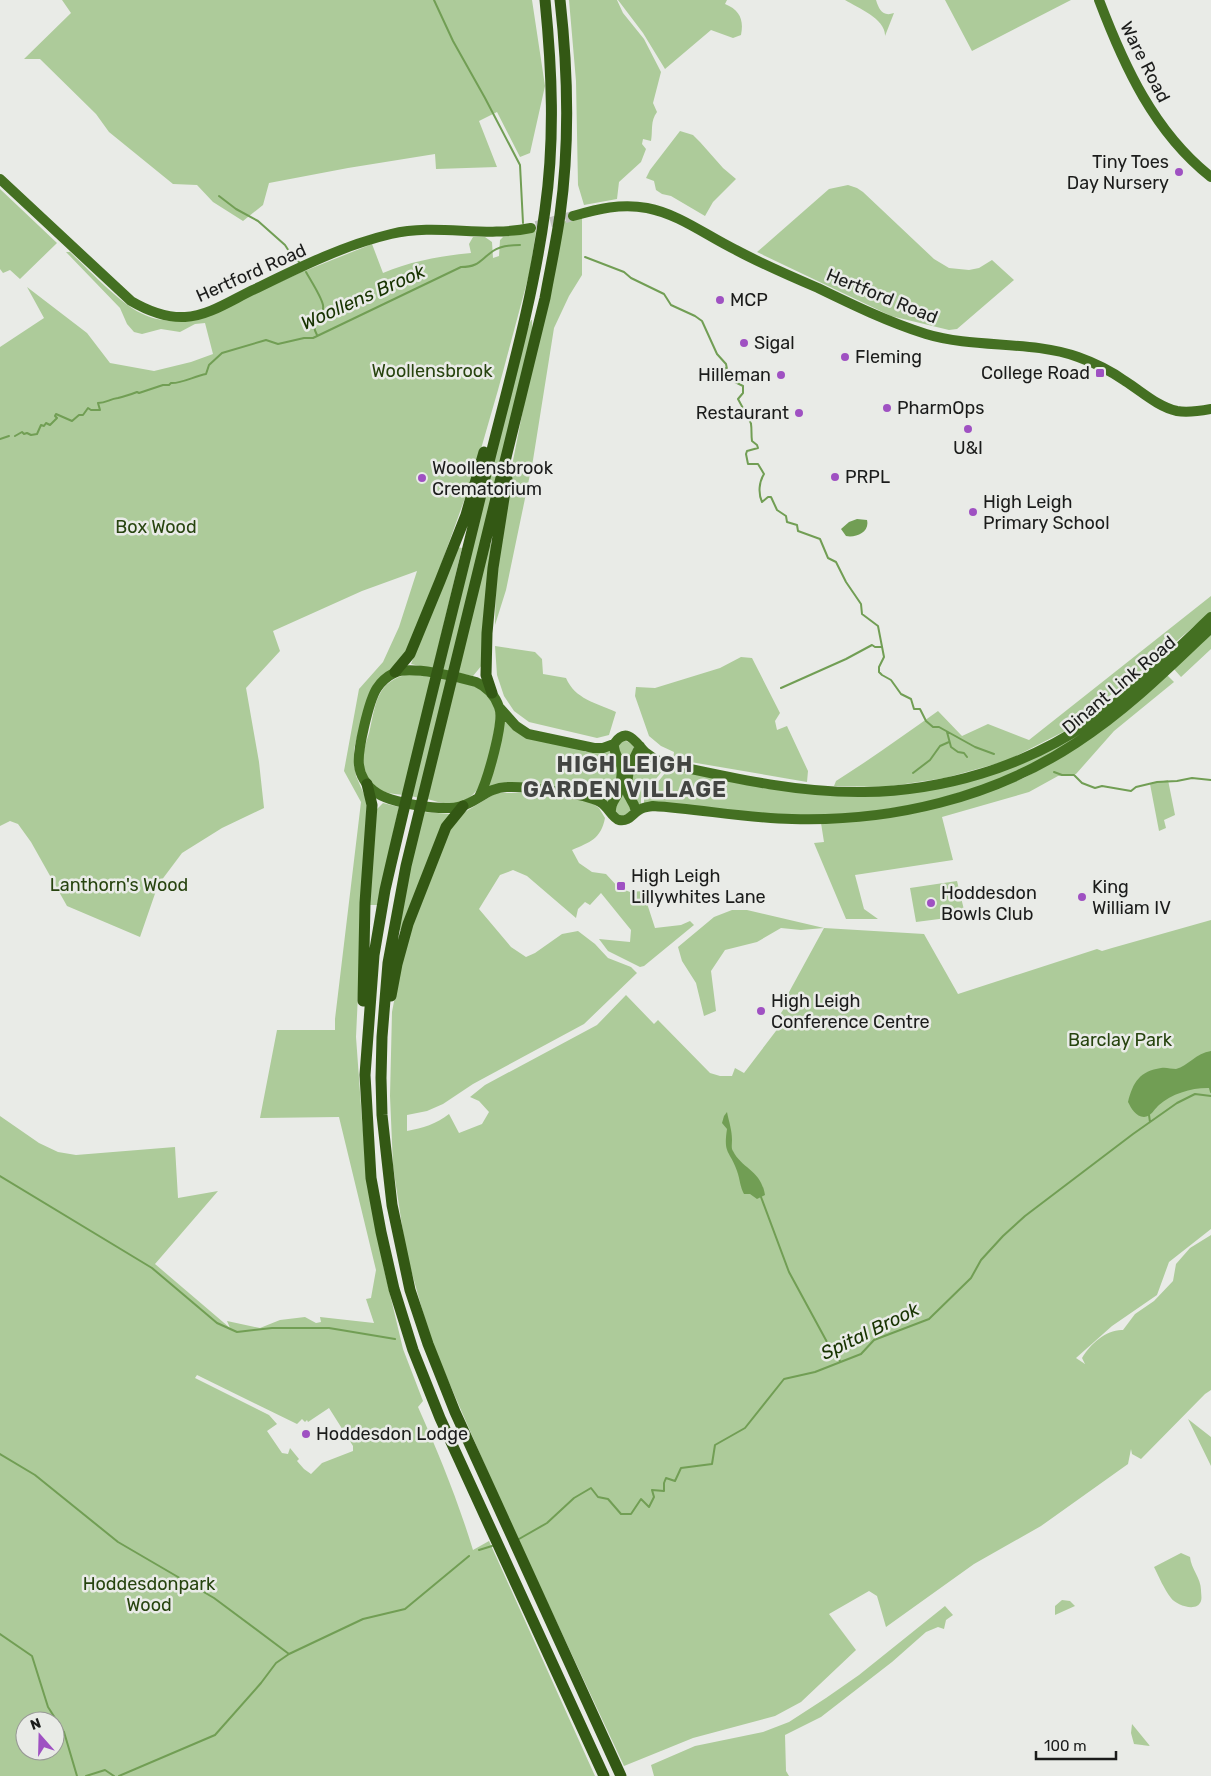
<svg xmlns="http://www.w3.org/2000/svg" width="1211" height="1776" viewBox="0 0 1211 1776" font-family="Rubik,sans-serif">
<rect width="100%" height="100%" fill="#e9ebe7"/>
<path fill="#adcb9a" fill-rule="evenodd" d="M 62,0 L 532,0 L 545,86 L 530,153 L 520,157 L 497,112 L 479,121 L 497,167 L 436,169 L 435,154 L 348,168 L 269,183 L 263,205 L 243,221 L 213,202 L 197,185 L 173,184 L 109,132 L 96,114 L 40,59 L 24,59 L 71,13 Z
M 569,0 L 617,0 L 623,13 L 644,39 L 661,72 L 653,103 L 657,112 C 650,121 653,131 651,141 L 643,139 L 642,144 L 646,149 L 641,162 L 619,182 L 617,199 L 584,205 L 578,185 L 576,81 Z
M 618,0 L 727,0 L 725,4 C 740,10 744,20 741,35 L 733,38 L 711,30 L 665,69 L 643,33 Z
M 845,0 L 876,0 C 879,10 883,17 894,13 L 885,36 C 886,19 858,8 845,0 Z
M 945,0 L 1071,0 L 972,51 Z
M 680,131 L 693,135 L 700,142 L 723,168 L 736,179 L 713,202 L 705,216 L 671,196 L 662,194 L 656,190 L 654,181 L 646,178 L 650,170 Z
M 848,185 L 857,188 L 863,192 L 934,259 L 949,268 L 969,270 L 979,268 L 992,260 L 1014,280 L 957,329 L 949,330 L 891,316 L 757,252 L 829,189 Z
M 0,189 L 57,243 L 20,279 L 10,270 L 3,273 L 0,269 Z
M 582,215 L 582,275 L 569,296 L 554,328 L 533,460 L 506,590 L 495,625 L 496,567 L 507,491 L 530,374 L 563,222 Z
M 536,231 L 530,271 L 498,390 L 474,473 L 438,573 L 414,639 L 397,665 L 374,684 L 368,696 L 354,749 L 354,763 L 356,776 L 367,801 L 356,1037 L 362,1120 L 369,1191 L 384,1269 L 403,1349 L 423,1401 L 418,1407 C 439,1454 458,1501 473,1550 L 489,1541 L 595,1776 L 0,1776 L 0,1116 L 39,1143 L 58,1152 L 76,1155 L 175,1147 L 178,1198 L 218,1191 L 155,1264 L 230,1328 L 227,1321 L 260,1328 L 280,1320 L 305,1317 L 316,1323 L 321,1322 L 320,1317 L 374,1323 L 366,1299 L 371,1298 L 376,1270 L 339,1117 L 260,1118 L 277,1030 L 335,1030 L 335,1019 L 361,802 L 344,771 L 359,689 L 383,662 L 399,627 L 417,571 L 362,591 L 273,631 L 280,651 L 246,688 L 259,762 L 264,808 L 222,828 L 182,853 L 158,885 L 140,937 L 67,906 L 31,842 L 18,824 L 10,821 L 0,826 L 0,347 L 44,318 L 27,287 L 87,333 L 110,363 L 154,371 L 191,362 L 213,354 L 205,323 L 195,324 L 180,332 L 161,329 L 142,334 L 134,332 L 127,324 L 120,308 L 66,252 L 70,252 C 89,270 122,306 145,315 C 163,323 185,322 203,317 L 302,272 L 372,244 L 383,273 C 411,261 441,256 471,253 L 469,244 L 473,237 L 485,237 L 492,242 L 493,258 L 499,256 L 500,240 L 503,237 ZM 197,1375 L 297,1424 L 302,1419 L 305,1422 L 307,1420 L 308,1422 L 329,1408 L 353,1446 L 353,1451 L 322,1463 L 311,1474 L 304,1469 L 297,1461 L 299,1459 L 290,1448 L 288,1454 L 282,1453 L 267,1431 L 277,1424 L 269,1415 L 195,1378 ZM 25,1721 L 55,1721 L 55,1751 L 25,1751 Z
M 531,320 L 532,320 L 532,334 L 450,672 L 442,671 L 526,332 Z
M 489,544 L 492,545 L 482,665 L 473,676 L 458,673 Z
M 457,547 L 462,548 L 433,669 L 411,664 Z
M 1211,596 L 1211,612 L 1151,663 L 1065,731 L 1006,761 L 945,778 L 885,787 L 834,786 L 836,781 C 871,759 904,735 938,711 L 962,736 L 988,724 L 1029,740 Z
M 1211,632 L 1211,649 L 1181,677 L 1173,668 Z
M 495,646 L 535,652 L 542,659 L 543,674 L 566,678 C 575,699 596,703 616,712 L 609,735 L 597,738 L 529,722 L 514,711 L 504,696 L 497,675 Z
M 741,657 L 752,658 L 780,713 L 775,721 L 777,730 L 787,726 L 808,771 L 807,782 L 673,759 L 674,752 L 661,746 L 649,736 L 635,696 L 636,687 L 655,688 L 720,668 Z
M 1162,670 L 1068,745 L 1004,779 L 925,803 L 855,814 L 782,816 L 644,804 L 644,799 L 666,772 L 667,767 L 753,784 L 886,794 L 1019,763 Z
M 408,674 L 432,677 L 404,795 C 398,794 391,794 385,792 C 372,788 363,772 363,759 C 363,749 368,738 370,729 C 376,702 377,682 408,674 Z
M 1166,674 L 1174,682 L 1114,731 L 1076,774 L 1058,776 L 1029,792 L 942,817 L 953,860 L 855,875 L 864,909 L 878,919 L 846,919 L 814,843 L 824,842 L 821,823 L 976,796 L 1024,778 L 1067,754 Z
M 440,679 L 447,680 L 419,798 L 411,796 Z
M 456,682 C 473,684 489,690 495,708 C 499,722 485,778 477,790 C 473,795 467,800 461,802 C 450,806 438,802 427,799 Z
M 504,719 L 513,728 L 583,749 L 585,752 L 610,750 L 618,764 L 617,788 L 608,803 L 605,801 L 487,789 Z
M 623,741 L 626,741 L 632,744 L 634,747 L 627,765 L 625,764 L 624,757 L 621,756 L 618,746 Z
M 641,754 C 644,756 654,766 656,766 C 658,767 661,766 663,766 L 663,770 L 641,798 L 641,805 L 639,806 C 627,781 628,778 641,754 Z
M 1168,780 L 1175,815 L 1164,820 L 1166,828 L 1159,831 L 1150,784 Z
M 496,793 L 535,793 L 589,801 L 599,808 L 605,818 C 601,839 590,842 572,850 L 579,863 L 592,872 L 606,874 L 618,887 L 630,892 L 643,891 L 655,928 L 681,925 L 690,921 L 694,925 L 644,966 L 640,967 L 608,951 L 599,939 L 630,942 L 631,930 L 601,893 L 590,905 L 585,902 L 578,909 L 576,918 L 527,876 L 513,870 L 500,875 L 479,909 L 511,947 L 526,957 L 535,953 L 562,934 L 578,931 L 595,944 L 608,958 L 631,967 L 637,973 L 584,1024 L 473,1084 L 443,1104 L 427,1111 L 407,1115 L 407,1131 C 423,1128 436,1124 449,1114 L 459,1133 L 482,1124 L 489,1112 L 479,1101 L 470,1097 L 485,1085 L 597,1025 L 626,995 L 654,1024 L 658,1020 L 710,1073 L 720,1076 L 732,1076 L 735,1068 L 744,1073 L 782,1023 L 777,1019 L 785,1007 L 782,1005 L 824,928 L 801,930 L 781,928 L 757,942 L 725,950 L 711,971 L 716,1011 L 704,1016 L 696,983 L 682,961 L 678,947 L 714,917 L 732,910 L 747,910 L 824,928 L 924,934 L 958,994 L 1097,949 L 1102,951 L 1112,948 L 1211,920 L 1211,1229 L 1169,1262 L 1157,1295 L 1112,1326 L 1076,1358 L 1085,1364 L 1082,1358 C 1090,1344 1107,1329 1123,1330 L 1135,1314 L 1154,1301 L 1173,1281 L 1176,1264 L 1190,1248 L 1211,1235 L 1211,1390 L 1205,1394 L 1141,1459 L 1132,1454 L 1131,1449 L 1128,1464 L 1041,1526 L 974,1564 L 886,1627 L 877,1596 L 869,1591 L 829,1614 L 856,1650 L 801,1702 L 775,1716 L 693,1738 L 624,1766 L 507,1516 L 431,1341 L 406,1252 L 393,1166 L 390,1096 L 392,1012 L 405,943 L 451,824 L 460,815 Z
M 621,794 L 624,794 L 626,801 L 629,802 L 631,806 L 630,812 L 625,815 L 620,816 L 615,810 Z
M 383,803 L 399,807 L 377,905 L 369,905 L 374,812 Z
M 424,812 L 450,814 L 403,930 L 398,930 L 408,876 Z
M 957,881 L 965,914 L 947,918 L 916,922 L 910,888 Z
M 1188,1419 L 1211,1437 L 1211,1466 Z
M 1181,1553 L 1190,1557 C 1191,1569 1201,1578 1201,1590 C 1201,1593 1202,1598 1201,1601 C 1197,1613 1176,1605 1171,1598 C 1164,1589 1159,1577 1154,1567 Z
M 1062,1600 L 1070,1601 L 1075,1606 L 1055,1615 L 1055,1606 Z
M 945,1606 L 953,1615 L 946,1620 L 944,1629 L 938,1627 L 926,1632 L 892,1662 L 821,1717 L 785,1735 L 786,1771 L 789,1776 L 654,1776 L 651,1765 L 695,1746 L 763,1732 L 789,1722 L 826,1698 L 859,1675 Z
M 1132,1724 L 1150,1746 L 1134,1744 L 1131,1733 Z"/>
<path fill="#719e54" d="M 857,519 L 867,520 C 870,532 856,538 846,536 L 841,529 L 849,522 Z
M 1211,1051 L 1211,1088 C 1194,1087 1172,1093 1159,1105 C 1155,1108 1151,1117 1144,1117 C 1136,1117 1131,1108 1128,1102 C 1133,1082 1140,1071 1161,1068 C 1166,1067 1171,1069 1176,1069 C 1188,1066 1196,1053 1211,1051 Z
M 727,1112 C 729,1122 732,1130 732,1140 C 732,1144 731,1148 733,1151 C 742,1169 761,1170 765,1195 L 757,1199 L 750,1194 L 744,1194 C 740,1187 740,1179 737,1171 C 730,1150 723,1155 727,1129 L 722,1123 L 724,1116 Z"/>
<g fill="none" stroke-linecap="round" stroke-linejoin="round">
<path stroke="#719e54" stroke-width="2" d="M 434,0 L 453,41 L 485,98 L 520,165 L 523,223
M 219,196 L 236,209 L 258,221 L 285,245 L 294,259 L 299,262
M 585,257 L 624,272 L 631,278 L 664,294 L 671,305 L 695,316 L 702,321 L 717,354 L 726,364 L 727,369 L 724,368 L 726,375 L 733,377 L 735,382 L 743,386 L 743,393 L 738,399 C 739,401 751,422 751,424 C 752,430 751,435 752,441 L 757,445 L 758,448 L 747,451 L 746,454 L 748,464 L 758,464 L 764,474 C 759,482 758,493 762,502 L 768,497 L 771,497 L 777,510 L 786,516 L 787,522 L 797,525 L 798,531 L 820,539 L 828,558 L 836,562 L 846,582 L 861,604 L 862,614 L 878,626 L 884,657 L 879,667 L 879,672 L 882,675 L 891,680 L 901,694 L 911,699 L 914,709 L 920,709 L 926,721 L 933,727 L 939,727 L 975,747 L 994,754
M 306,272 C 311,281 321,296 323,305 C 325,319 308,319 317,335
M 15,436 L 22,432 L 24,434 L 27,433 L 31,435 L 37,434 L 41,425 L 44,426 L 46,423 L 50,425 L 57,418 L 55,416 L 56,414 L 72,421 L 79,415 L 83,415 L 88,408 L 91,410 L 100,410 L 98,403 C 107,403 109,399 118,398 C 125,396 130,395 137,392 L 139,393 L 163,385 L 169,385 L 171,383 C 180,384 195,376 206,374 L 209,365 L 222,353 L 266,340 L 278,344 L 304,338 L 313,338 L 461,267 C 479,267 480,260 493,251 C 500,246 511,245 520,245
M 0,439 L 9,436
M 781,688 L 846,659 L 872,645 L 875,647 L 881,647
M 947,732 L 951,747 L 958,752 L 964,753 L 967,757
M 1054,772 L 1062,775 L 1074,775 L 1082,783 L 1095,788 L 1102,786 L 1131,791 L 1136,787 L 1157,782 L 1177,781 L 1192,778 L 1211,780
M 913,773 L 930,760 L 940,746 L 949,742
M 1210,1088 L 1211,1092
M 1149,1115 L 1150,1122
M 0,1176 L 152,1268 L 217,1323 L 237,1332 L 272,1328 L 329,1328 L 395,1339
M 761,1197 L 789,1272 L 827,1342 L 840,1361
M 0,1454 L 35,1475 L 118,1542 L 214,1598 L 289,1654
M 519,1539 L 547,1523 L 574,1498 L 591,1488 L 598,1497 L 608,1499 L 621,1514 L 631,1514 L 641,1499 L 649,1507 L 654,1497 L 652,1490 L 664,1491 L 664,1483 L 666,1478 L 675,1481 L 681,1468 L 712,1464 L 715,1445 L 745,1428 L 784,1379 L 815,1372 L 861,1354 L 874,1340 L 929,1319 L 971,1278 L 981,1260 L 1003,1236 L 1025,1216 L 1133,1134 L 1177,1103 L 1195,1094 L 1211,1096
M 479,1550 L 492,1546
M 0,1634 L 32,1656 L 48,1707 L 64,1732 L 77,1776
M 86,1776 L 105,1770 L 114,1776
M 119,1776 L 215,1735 L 261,1683 L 276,1663 L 289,1654 L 363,1619 L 405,1609 L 469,1556"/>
<path stroke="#c0c2be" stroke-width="10" stroke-dasharray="10 5" stroke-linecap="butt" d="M 536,226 L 573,216"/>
<path stroke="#447022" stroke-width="10" d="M 1099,0 C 1124,66 1154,132 1211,177
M 0,179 L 131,301 C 148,311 165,318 185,317 C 209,316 233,299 255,289 C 298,268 344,245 391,234 C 437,223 484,238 531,228
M 573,216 C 598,209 621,203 647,208 C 679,214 707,236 736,250 C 762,264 790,276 818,288 C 853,305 888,322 926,334 C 975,349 1031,340 1078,357 C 1095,363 1111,371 1125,381 C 1141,391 1158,407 1177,411 C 1188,413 1200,411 1211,409
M 500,708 L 516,726 L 528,734 L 594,748 L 603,748 L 614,744
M 479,797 C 487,782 505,721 499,707 C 495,695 487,687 476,682 C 459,677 409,665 394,673 C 388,676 381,682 377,688 C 369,700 357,751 359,765 C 360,775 366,785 374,791 C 389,803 443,812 462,806 C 478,801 489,787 507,787 C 524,786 587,794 600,802 C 608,806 612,818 619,820 C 629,822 632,814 639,810 C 643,807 648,807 653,806 C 700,809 745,818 792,819 C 891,822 993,798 1076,743 C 1126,711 1169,668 1211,628
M 611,810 C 611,802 616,799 619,791 C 621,785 621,778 622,771 C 622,760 613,755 614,744 C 627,725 636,743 645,752 C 651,757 656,760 663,763 C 728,777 796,793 864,792 C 943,791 1023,767 1088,723 C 1133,693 1172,654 1211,617
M 636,812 L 634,805 L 628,794 L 627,785 L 629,769 L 640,746"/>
<path stroke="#335814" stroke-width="11" d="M 545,0 C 552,70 555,140 545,210 C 533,301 506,392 484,482 C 451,618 416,754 385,890 L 374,955 L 365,1075 L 371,1178 L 381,1232 L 394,1289 L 413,1350 L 440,1418 L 604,1776
M 560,0 C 568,71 570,143 560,215 C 556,243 550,270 545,298 L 406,866 L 388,963 L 382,1037 L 381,1078 L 382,1115 L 392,1205 L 410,1290 L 428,1344 L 455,1412 L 621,1776
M 395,672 L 410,654 L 440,581 L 466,515 L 484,452
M 492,693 L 486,675 L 487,633 L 493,568 L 507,479
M 391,996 L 397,964 L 408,924 L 446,827 L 463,806
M 363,1001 L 365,903 L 372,805 L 367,784"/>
</g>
<g fill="#9f51c2" stroke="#e9ebe7" stroke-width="2">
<circle cx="1179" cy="172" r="5"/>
<circle cx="720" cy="300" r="5"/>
<circle cx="744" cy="343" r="5"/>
<circle cx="845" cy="357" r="5"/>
<rect x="1095" y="368" width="10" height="10" rx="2.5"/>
<circle cx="781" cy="375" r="5"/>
<circle cx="887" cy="408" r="5"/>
<circle cx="799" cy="413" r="5"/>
<circle cx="968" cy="429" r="5"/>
<circle cx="835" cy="477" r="5"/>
<circle cx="422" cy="478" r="5"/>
<circle cx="973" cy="512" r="5"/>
<rect x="616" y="881" width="10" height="10" rx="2.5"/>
<circle cx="1082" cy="897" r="5"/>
<circle cx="931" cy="903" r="5"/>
<circle cx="761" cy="1011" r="5"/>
<circle cx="306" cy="1434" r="5"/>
</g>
<g text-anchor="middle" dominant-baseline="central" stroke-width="5" stroke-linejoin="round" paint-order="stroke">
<g font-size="18" fill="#1b1c1b" stroke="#e9ebe7">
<text transform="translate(1145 62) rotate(63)">Ware Road</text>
<text transform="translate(251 273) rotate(-24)">Hertford Road</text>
<text transform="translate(882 296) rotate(22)">Hertford Road</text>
<text transform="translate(1119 685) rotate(-40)">Dinant Link Road</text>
</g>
<g font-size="18" fill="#1b1c1b" stroke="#e9ebe7" text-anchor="start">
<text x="1169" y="162" text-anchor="end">Tiny Toes<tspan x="1169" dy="21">Day Nursery</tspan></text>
<text x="730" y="300">MCP</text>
<text x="754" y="343">Sigal</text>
<text x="855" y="357">Fleming</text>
<text x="1090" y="373" text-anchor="end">College Road</text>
<text x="771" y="375" text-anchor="end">Hilleman</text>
<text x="897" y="408">PharmOps</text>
<text x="789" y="413" text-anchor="end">Restaurant</text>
<text x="968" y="448" text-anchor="middle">U&amp;I</text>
<text x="432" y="468">Woollensbrook<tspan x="432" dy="21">Crematorium</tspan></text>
<text x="845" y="477">PRPL</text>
<text x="983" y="502">High Leigh<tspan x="983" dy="21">Primary School</tspan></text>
<text x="631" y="876">High Leigh<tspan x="631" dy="21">Lillywhites Lane</tspan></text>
<text x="1092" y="887">King<tspan x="1092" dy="21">William IV</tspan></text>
<text x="941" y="893">Hoddesdon<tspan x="941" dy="21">Bowls Club</tspan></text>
<text x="771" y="1001">High Leigh<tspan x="771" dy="21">Conference Centre</tspan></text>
<text x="316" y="1434">Hoddesdon Lodge</text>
</g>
<g font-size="18" fill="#27440f" stroke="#e9ebe7">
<text x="432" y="371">Woollensbrook</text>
<text x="156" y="527">Box Wood</text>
<text x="119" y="885">Lanthorn's Wood</text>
<text x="1120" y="1040">Barclay Park</text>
<text x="149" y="1584">Hoddesdonpark<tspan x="149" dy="21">Wood</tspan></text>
</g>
<g font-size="19" font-style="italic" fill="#173300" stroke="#e9ebe7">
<text transform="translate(363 297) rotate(-24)">Woollens Brook</text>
<text transform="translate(870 1331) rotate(-26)">Spital Brook</text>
</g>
<g font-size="22" font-weight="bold" letter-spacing="1" fill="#434542" stroke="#e9ebe7">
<text x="625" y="764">HIGH LEIGH<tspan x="625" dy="25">GARDEN VILLAGE</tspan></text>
</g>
</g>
<g transform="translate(40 1736) rotate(340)"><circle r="24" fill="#e9ebe7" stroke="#979895"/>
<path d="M0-4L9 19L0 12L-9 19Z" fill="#9f51c2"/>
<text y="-8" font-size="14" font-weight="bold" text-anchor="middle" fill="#1b1c1b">N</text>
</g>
<path d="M1036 1751v8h80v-8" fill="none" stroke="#1b1c1b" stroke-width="2.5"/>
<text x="1044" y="1751" font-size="15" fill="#1b1c1b" stroke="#e9ebe7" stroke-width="4" paint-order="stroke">100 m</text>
</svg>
